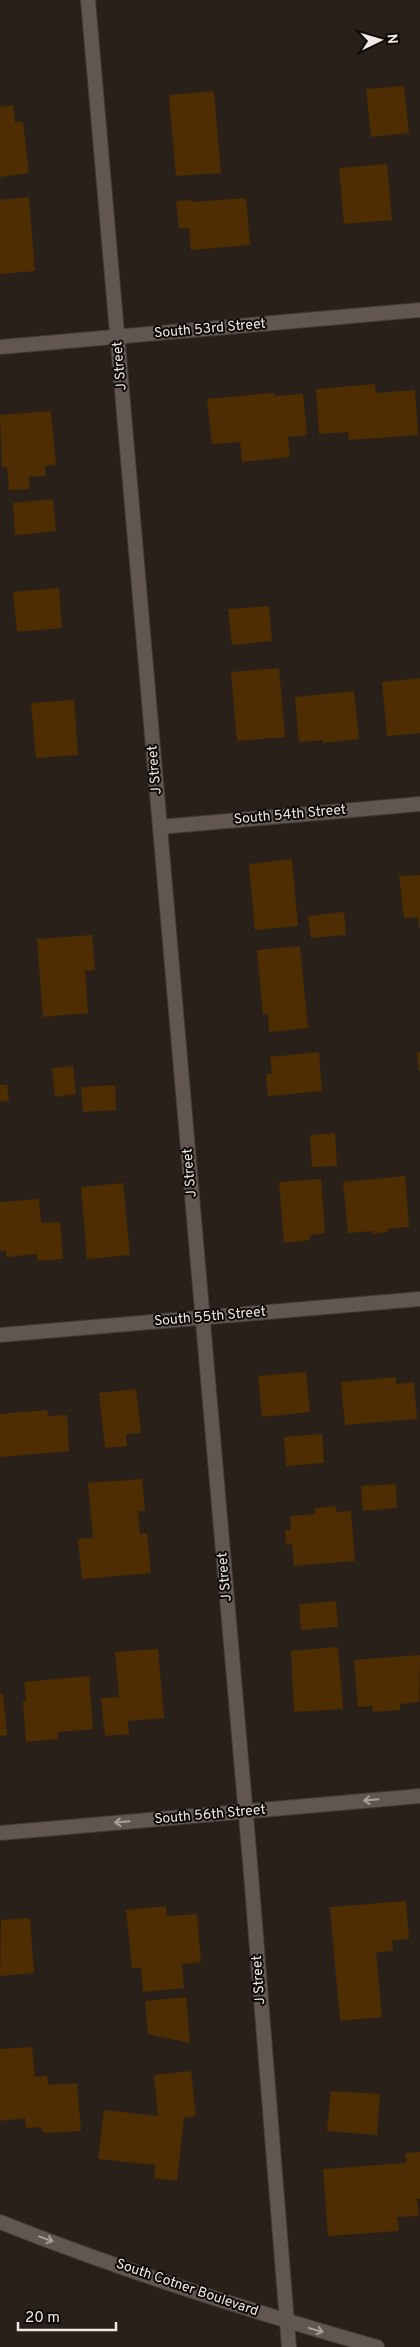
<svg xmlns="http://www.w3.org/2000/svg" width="420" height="2347" viewBox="0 0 420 2347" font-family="Overpass,sans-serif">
<rect width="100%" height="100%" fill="#29201a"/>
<path fill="#4e2d02" d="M 404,86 L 409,133 L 371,137 L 366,89 Z
M 214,91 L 221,173 L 176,176 L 169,95 Z
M 13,105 L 15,122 L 23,122 L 29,173 L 0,177 L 0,107 Z
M 387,164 L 392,220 L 344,224 L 339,168 Z
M 29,197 L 35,271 L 0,274 L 0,200 Z
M 246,198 L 250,245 L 191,250 L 189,228 L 179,229 L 176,201 L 191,200 L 192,202 Z
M 375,384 L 376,393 L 415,390 L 418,435 L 349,440 L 348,432 L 319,434 L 316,389 Z
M 274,393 L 275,396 L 303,394 L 307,435 L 288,437 L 290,457 L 242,462 L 240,442 L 212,444 L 207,399 Z
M 51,411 L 56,465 L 45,466 L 46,476 L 29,477 L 30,489 L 9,490 L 7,467 L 2,467 L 0,415 Z
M 53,499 L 56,531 L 15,535 L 13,503 Z
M 59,588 L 62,628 L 17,632 L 13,592 Z
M 269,606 L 272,641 L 232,645 L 228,609 Z
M 279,668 L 285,737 L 237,741 L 231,672 Z
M 420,678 L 420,733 L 387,736 L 382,682 Z
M 354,691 L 359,739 L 323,743 L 323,740 L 299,742 L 295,697 Z
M 74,700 L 78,755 L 36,758 L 31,703 Z
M 292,859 L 298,926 L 255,930 L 249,864 Z
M 420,875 L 420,928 L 419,928 L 418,917 L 404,918 L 399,876 Z
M 344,912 L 346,935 L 311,938 L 308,916 Z
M 92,935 L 95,970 L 85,971 L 88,1013 L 43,1017 L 37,939 Z
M 300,946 L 308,1028 L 269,1032 L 268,1014 L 263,1015 L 257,950 Z
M 319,1052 L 322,1091 L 268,1096 L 266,1074 L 272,1074 L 270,1057 Z
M 417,1052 L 420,1052 L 420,1071 L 419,1071 Z
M 73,1066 L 76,1094 L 55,1097 L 52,1068 Z
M 0,1085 L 7,1085 L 9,1101 L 0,1102 Z
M 115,1085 L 116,1110 L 83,1112 L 81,1087 Z
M 335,1133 L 337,1166 L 312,1167 L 310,1135 Z
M 405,1176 L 409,1227 L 387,1229 L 388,1232 L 373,1234 L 373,1231 L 348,1233 L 343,1182 Z
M 321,1179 L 325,1233 L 310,1235 L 310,1240 L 284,1243 L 279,1182 Z
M 123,1183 L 130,1255 L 87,1259 L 81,1187 Z
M 39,1199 L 41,1223 L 60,1222 L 63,1259 L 38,1261 L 37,1254 L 6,1257 L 6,1250 L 0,1251 L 0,1202 Z
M 306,1372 L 310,1412 L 262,1417 L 258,1376 Z
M 396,1377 L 396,1384 L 414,1382 L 417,1419 L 345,1425 L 341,1382 Z
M 136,1389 L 141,1433 L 126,1434 L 127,1446 L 105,1448 L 99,1393 Z
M 47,1410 L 48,1416 L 67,1415 L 69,1451 L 0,1457 L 0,1414 Z
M 322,1434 L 324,1463 L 286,1466 L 284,1437 Z
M 142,1479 L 145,1511 L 138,1511 L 140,1534 L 147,1533 L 151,1573 L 82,1579 L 78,1539 L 93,1538 L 88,1483 Z
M 396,1484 L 397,1508 L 363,1511 L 361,1486 Z
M 336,1506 L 336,1512 L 351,1511 L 355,1561 L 294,1566 L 292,1544 L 286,1545 L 285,1530 L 291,1530 L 290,1516 L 315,1514 L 315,1508 Z
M 336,1601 L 338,1627 L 301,1630 L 299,1604 Z
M 338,1647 L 343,1709 L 294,1712 L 291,1651 Z
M 158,1649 L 164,1718 L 128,1721 L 129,1734 L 105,1736 L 101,1698 L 119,1697 L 115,1652 Z
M 420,1655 L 419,1702 L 400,1704 L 400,1710 L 373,1712 L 372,1706 L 358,1707 L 354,1660 Z
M 89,1676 L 93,1729 L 58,1732 L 58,1739 L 26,1742 L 23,1701 L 26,1701 L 24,1682 Z
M 0,1694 L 3,1694 L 7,1735 L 0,1736 Z
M 406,1901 L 409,1939 L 392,1940 L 393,1951 L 376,1952 L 382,2017 L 340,2021 L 330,1907 Z
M 166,1906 L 167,1916 L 197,1914 L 201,1962 L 182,1964 L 184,1988 L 143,1992 L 141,1968 L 132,1968 L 126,1910 Z
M 30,1918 L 34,1973 L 0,1976 L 1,1920 Z
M 186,1997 L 190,2043 L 148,2034 L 145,2001 Z
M 32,2047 L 35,2077 L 47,2076 L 48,2085 L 77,2083 L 81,2131 L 43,2133 L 42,2127 L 26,2128 L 25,2118 L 0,2121 L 0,2049 Z
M 191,2071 L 196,2116 L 184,2118 L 177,2181 L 154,2178 L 155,2165 L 98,2159 L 104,2110 L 158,2116 L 154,2075 Z
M 331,2091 L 380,2094 L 377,2135 L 327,2131 Z
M 420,2152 L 420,2199 L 417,2199 L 419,2216 L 397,2217 L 399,2231 L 328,2236 L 323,2169 L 406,2163 L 405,2153 Z"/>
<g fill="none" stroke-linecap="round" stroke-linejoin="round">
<defs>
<path id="minor" d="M 88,0 L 250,1862 L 289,2347
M 0,347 L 420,310
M 160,827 L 420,804
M 0,1335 L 420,1299"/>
<path id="secondary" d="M 0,1833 L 420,1796
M 0,2222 C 123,2271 250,2311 377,2347"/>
</defs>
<use href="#minor" stroke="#433b36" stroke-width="16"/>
<use href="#secondary" stroke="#433b36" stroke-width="16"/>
<use href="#minor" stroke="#625750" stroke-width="14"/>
<use href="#secondary" stroke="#625750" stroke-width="14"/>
</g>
<defs><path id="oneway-shaft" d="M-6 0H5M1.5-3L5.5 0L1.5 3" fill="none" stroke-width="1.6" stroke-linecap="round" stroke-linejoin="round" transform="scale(1.25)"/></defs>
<g stroke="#a8a09a">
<use href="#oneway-shaft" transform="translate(371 1800) rotate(175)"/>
<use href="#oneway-shaft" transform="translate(122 1822) rotate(175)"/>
<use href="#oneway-shaft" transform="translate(46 2239) rotate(20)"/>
<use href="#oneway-shaft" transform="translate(316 2330) rotate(16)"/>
</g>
<g text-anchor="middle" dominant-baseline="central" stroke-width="4" stroke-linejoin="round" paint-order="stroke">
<g font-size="14" fill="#efe8e4" stroke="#0f0b08">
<text transform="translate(210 329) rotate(-5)">South 53rd Street</text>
<text transform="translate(120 366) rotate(-95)">J Street</text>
<text transform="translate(155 770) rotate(-95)">J Street</text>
<text transform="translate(290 815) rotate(-5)">South 54th Street</text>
<text transform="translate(190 1173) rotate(-95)">J Street</text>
<text transform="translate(210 1317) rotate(-5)">South 55th Street</text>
<text transform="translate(225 1577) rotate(-95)">J Street</text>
<text transform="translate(210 1815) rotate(-5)">South 56th Street</text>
<text transform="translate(259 1980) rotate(-94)">J Street</text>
<text transform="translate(187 2288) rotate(19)">South Cotner Boulevard</text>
</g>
</g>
<g transform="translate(380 40) rotate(85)" stroke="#0f0b08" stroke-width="4" paint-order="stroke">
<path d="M0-4L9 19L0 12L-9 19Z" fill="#efe8e4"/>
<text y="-8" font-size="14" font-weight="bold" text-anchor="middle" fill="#efe8e4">N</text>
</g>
<path d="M18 2322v8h98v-8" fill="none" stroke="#efe8e4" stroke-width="2.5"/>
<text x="25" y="2322" font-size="15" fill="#efe8e4" stroke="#0f0b08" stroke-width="4" paint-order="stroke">20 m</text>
</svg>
